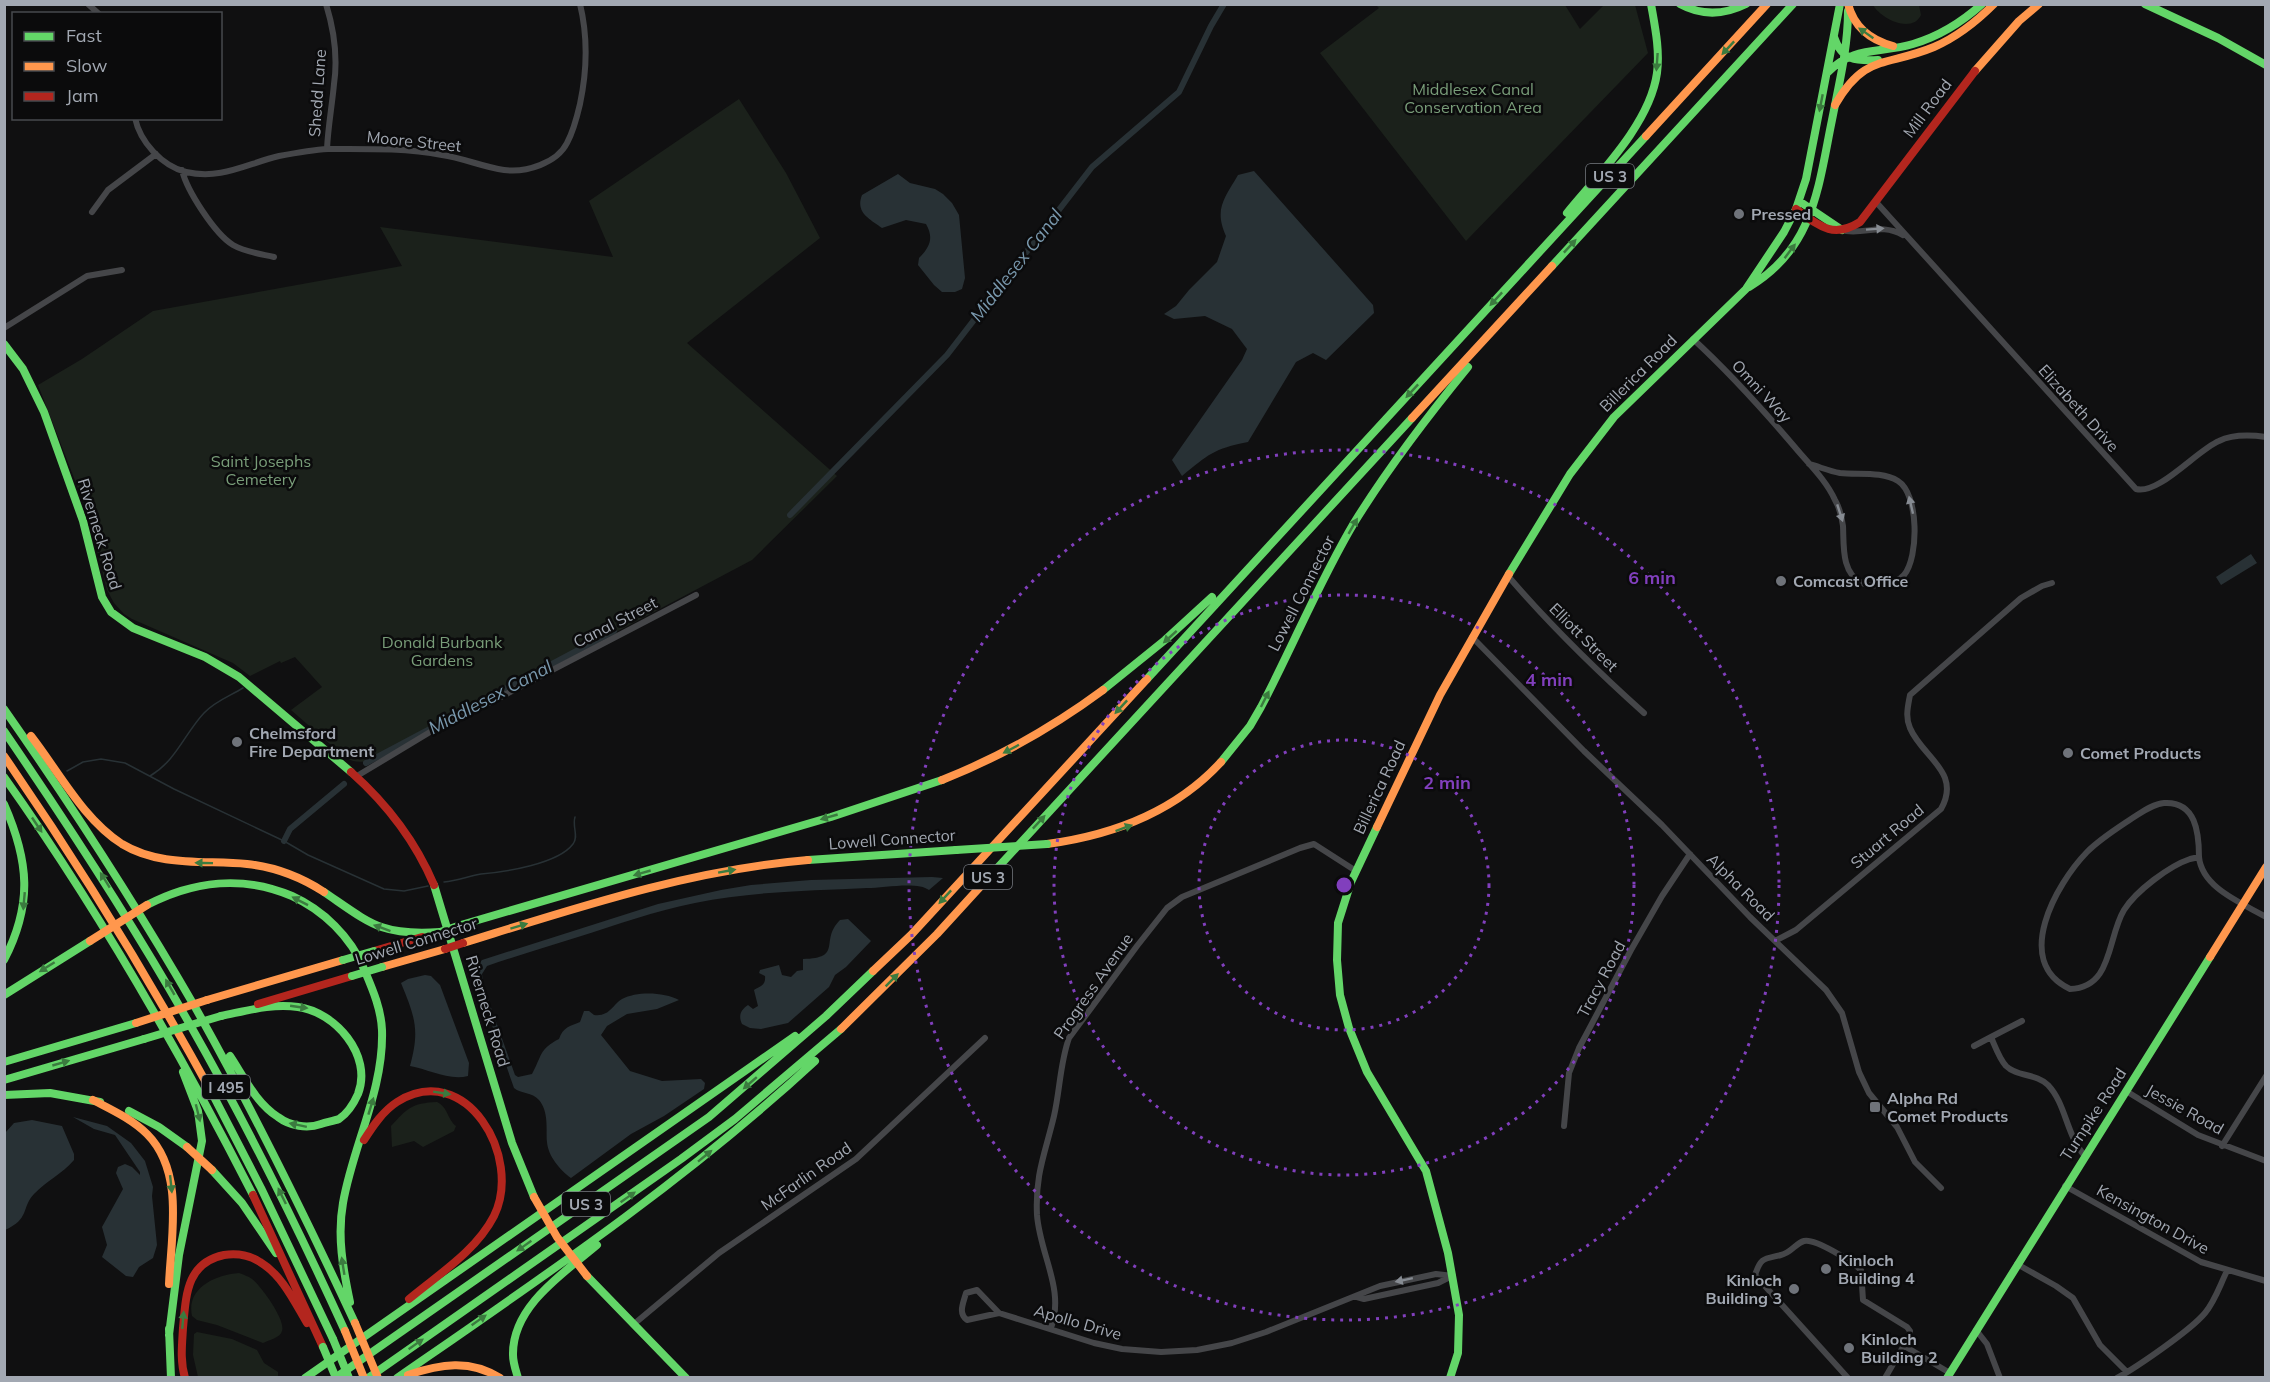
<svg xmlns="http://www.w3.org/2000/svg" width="2270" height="1382" viewBox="0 0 2270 1382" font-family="Mulish,sans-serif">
<rect width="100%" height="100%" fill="#101011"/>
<path fill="#1b211b" d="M 1635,5 L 1648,53 L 1466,241 L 1320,53 L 1379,8 L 1376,5 L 1565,5 L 1580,29 L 1604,5 Z
M 1873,5 L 1919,5 L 1921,15 C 1912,34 1881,19 1873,5 Z
M 739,99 L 786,173 L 820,238 L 687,343 L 837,476 L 752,560 L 380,757 C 367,761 359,765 346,758 L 291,710 L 322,687 L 295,657 L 281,663 L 280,661 L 250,676 L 233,663 L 132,619 L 124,614 L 114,603 L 107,590 L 88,514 L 38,385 L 82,359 L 153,311 L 402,266 L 380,227 L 613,257 L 589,201 Z
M 437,1102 C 448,1107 447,1119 456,1126 L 454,1131 L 423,1147 L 414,1141 L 392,1147 L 391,1126 C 407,1109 411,1103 437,1102 Z
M 239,1273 C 244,1275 248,1276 252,1279 C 261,1286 286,1320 282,1331 C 280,1338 269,1340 263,1343 L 217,1325 L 197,1320 L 192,1316 C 186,1288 215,1275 239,1273 Z
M 197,1332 L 232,1339 L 257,1350 L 264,1363 L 278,1372 L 278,1377 L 198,1377 L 193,1355 L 194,1334 Z"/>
<path fill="#283135" d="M 1254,171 L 1373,305 L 1374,313 L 1326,360 L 1313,353 L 1296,362 L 1248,442 C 1213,449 1209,454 1182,476 L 1172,460 L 1242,360 L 1247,349 L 1232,329 L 1205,316 L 1174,319 L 1164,314 L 1176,306 L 1189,290 L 1217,262 L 1226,236 C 1214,209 1224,199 1238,175 Z
M 898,174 L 910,183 L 935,189 L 943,194 L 952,203 L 959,215 L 965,278 L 962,289 L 955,292 L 942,292 L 934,285 L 918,265 L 919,258 C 930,247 934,238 926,224 L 906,220 L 882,228 C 870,219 855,213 862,195 Z
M 2251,554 L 2257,563 L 2221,585 L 2216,577 Z
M 932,877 L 943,878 L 929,890 C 918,881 883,888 867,888 C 810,891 752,891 695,903 C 655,911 616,925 578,937 C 547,947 516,956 487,966 L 482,974 L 484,988 L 515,1075 L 518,1077 L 532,1074 C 542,1056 539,1049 559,1039 C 563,1027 570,1026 580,1022 L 584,1011 L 589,1011 L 594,1015 C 610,1017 613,1004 622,999 C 637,991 664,992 679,1000 L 657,1009 L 627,1014 L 607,1026 L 601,1035 L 630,1071 L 662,1081 L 701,1079 L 705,1083 L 704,1089 L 664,1116 L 631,1134 L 571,1178 C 560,1170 548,1156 547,1142 C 546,1129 549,1112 539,1100 C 532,1092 521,1094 514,1088 L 473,971 L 482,960 L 658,904 L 721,890 L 751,885 L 811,880 Z
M 848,919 L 871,941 L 846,967 L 835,975 L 829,987 L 788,1023 L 761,1029 L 750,1028 L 742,1024 C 738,1015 741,1010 748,1005 L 753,1009 L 758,1006 L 754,990 C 760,986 766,986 765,976 L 759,973 L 760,970 L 779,965 L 782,975 L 791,977 L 797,971 L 803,970 L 803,959 C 844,958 819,941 840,920 Z
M 425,975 L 431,976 L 440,985 L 469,1063 L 468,1076 C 449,1081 428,1069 410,1066 C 420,1030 415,1017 401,983 L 408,979 Z
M 73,1117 L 107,1126 L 131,1143 L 145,1161 L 153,1187 L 152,1196 L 157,1245 L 153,1258 L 139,1267 L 133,1277 L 126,1276 L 102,1257 L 107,1245 L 102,1227 L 123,1189 L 116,1173 L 118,1167 L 125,1164 L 132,1167 L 140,1175 L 140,1172 L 115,1135 L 94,1129 Z
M 32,1120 L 62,1126 L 74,1154 L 74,1160 C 62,1174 46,1181 34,1194 C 21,1208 30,1219 5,1230 L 5,1133 L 14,1123 Z"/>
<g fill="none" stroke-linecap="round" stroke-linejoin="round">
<path stroke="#283135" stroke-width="1.5" d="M 67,771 L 83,762 L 101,759 L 125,763 L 174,789 L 284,841 L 308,855 L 384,889 L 404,891 L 428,886
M 150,776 C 176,761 185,733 204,713 C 215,701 230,696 243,688
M 444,882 C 457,881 469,876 481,874 C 505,872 558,864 573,844 C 579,837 572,826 575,817"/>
<path stroke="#283135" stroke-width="6" d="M 790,515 L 947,355 L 1092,167 L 1179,92 L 1211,26 L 1224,4
M 366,763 L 614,631
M 284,841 L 290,829 L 344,784"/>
<path stroke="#454649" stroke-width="6" d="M 88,4 L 99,14
M 326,4 C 334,30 338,57 334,84 C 332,106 328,127 327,149
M 135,118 C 140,142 162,166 186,172 C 221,180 246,164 279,156 C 295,153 312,150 328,149 C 366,149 405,148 442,155 C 463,158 483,167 504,170 C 526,173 557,163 567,143 C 574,130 577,117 580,104 C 587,71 588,37 580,4
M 182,170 C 187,191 215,234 233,245 C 245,252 261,254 274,257
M 1876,202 L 2136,489 C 2159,495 2197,450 2219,441 C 2233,434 2251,435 2266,437
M 92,212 L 108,190 L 156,154
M 1846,231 C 1867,234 1881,223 1903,235
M 4,328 L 87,276 L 122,270
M 1693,339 C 1731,374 1766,413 1799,452 C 1812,467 1827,482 1835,500 C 1839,507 1842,518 1843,526 C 1844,545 1841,573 1862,583 C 1869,587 1876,586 1884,584 C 1891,583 1899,581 1904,575 C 1919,557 1919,494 1898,481 C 1882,471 1858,475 1840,473 C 1829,471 1820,467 1809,464
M 1508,576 C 1550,625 1596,670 1644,713
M 1472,637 L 1584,751 L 1662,825 L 1750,917 L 1826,990 L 1842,1013 L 1859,1072 L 1869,1093 L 1897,1127 L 1915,1162 L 1941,1188
M 357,776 L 440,726 L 495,700 L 696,595
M 2199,857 C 2199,833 2196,801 2164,803 C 2152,804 2141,813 2131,819 C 2116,829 2100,839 2087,852 C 2056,884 2012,962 2070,989 C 2113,988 2107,938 2124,910 C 2136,891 2169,866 2190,859 L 2199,857 C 2202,888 2242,903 2266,917
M 1775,941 L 1796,930 L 1941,809 C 1962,772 1922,757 1910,728 C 1905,717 1908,706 1910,695 L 2021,598 L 2042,586 L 2052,583
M 2022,1021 L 1991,1037 C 1995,1046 1999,1058 2006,1066 C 2017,1077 2036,1073 2048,1085 C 2066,1104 2066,1134 2084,1155
M 1974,1046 L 1991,1037
M 2126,1091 L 2198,1135 L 2266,1161
M 1564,1126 L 1569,1073 L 1579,1048 L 1631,950 L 1662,896 L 1690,854
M 2222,1146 L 2266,1076
M 2065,1186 L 2201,1262 L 2266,1281
M 2017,1264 L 2056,1286 L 2073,1298 L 2100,1345 L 2127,1372
M 1357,1297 L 1364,1299 L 1438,1283 L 1452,1276
M 999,1313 L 967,1320 C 958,1313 963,1304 966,1293 L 977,1290 L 999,1313 L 1094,1343 L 1122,1349 L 1161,1352 L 1197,1350 L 1232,1343 L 1266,1332 L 1380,1286 L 1436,1274 L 1453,1276
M 634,1324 L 719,1253 L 856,1159 L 985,1038
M 1051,1328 C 1065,1289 1040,1255 1037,1215 C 1035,1174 1045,1154 1054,1116 C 1060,1090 1060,1063 1069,1038 L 1137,946 L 1167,908 L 1182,897 L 1300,848 L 1314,844 L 1356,871
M 1976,1330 L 1987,1344 L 2000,1378
M 1906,1347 L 1950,1373
M 1848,1378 L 1755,1275 C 1761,1257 1764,1259 1781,1255 C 1791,1253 1796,1243 1804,1241 C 1815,1238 1853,1262 1861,1270 L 1863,1300 L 1907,1327 L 1910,1331 L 1906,1347 L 1903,1347 L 1885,1378
M 2117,1378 C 2137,1367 2191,1330 2205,1313 C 2215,1301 2220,1285 2227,1271"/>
<path stroke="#63d668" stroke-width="8" d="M 1680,4 C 1702,16 1724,15 1746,4
M 2145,4 L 2218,38 L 2266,65
M 1834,37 C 1842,61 1856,61 1878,60
M 1827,73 C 1854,45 1879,54 1913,44 C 1940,36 1962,22 1982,4
M 1799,201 L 1842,230
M 1567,213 C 1598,175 1650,124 1657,73 C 1660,50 1655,27 1651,4
M 1552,266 L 1793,4
M 1749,287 C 1814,248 1818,188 1832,120 C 1839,84 1848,48 1848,11
M 4,344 L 23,369 L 44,412 L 83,521 L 102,597 L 111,612 L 133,628 L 205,657 L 239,677 L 351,772
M 1509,574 L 1570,474 L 1614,417 L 1746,289 L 1784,232 L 1796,209 L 1806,179 L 1840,4
M 1147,679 L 1646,136
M 1103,690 L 1165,640 L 1212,597
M 4,709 C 72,806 136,905 195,1007 C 253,1110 305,1216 355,1323
M 4,731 C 69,826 132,922 189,1023 C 246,1123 297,1226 345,1331
M 1221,762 L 1250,726 L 1261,707 C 1293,646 1319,582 1354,523 C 1388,468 1427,417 1468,367
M 4,777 C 98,909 179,1050 253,1195
M 4,804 C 29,861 33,904 4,960
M 1377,827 L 1351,882 L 1338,923 L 1337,960 L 1340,995 L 1349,1028 L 1367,1072 L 1426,1171 L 1448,1253 L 1459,1315 L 1458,1353 L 1450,1378
M 808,860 L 956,850
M 990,876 L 1412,418
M 434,885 L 512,1143 L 534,1197
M 324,892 C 371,924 381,936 440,932
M 147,905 C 193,881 243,875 292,896 C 323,910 351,937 364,969 C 372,988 381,1008 382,1030 C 384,1090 353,1145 343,1203 C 337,1236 343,1269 350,1302
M 461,925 L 831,817 L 942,780
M 4,995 L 90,941
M 221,1016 C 246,1011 272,1003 298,1007 C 335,1012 373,1055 358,1094 C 354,1103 348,1113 339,1119 C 334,1121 327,1122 321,1124 C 307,1129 290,1126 278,1117 C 256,1103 244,1077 230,1056
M 4,1062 L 136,1023
M 4,1080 L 144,1039
M 4,1095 L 50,1093 L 100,1102
M 213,1095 L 261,1188 L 333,1339
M 129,1111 L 159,1127 L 187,1147
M 212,1170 L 242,1203 L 276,1253
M 587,1276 L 686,1378
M 169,1329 L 171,1378
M 169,1335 L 179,1255 L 202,1141 L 198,1111 L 183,1072
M 305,1378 L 795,1036
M 335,1378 L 709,1117 L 826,1016 L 873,971
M 368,1378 L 681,1159 L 735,1119 L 841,1029
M 397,1378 C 543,1277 684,1182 815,1061
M 518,1378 C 516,1371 513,1363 513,1355 C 512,1306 564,1273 597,1245
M 1947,1378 L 2210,957"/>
<path stroke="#ff974d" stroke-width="8" d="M 1848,4 C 1854,27 1870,40 1893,46
M 1975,71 L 2019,21 L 2039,4
M 1835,105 C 1865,53 1886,67 1934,47 C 1957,37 1977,21 1994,4
M 1646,136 L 1767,4
M 1412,418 L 1552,266
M 31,736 C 59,772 83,819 122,844 C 160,867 205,860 247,864 C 275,867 301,877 324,892
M 4,756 C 80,866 149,978 213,1095
M 942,780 C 1000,757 1053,727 1103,690
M 1377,827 L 1440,695 L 1509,574
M 1047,844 C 1114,835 1175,812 1221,762
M 463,943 C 576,908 689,870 808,860
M 2210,957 L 2266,867
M 382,967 L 445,949
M 873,971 L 911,935 L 1147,679
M 207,1000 L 343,960
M 841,1029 L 937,934 L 990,876
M 93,1100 C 112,1110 132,1119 147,1134 C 185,1172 171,1236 169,1284
M 408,1375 C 440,1364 470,1359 500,1378"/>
<path stroke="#b3261e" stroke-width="8" d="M 1796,209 C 1819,226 1833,239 1860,222 L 1975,71
M 351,772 C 387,804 415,840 434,885
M 374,951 L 422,937
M 258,1004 L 352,976
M 364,1140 C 373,1126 383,1111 397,1102 C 466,1059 523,1157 494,1216 C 476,1251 439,1274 409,1299
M 253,1195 L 323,1347
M 185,1378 C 180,1361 182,1345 183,1328 C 186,1296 186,1263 224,1255 C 237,1253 249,1255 260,1262 C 282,1275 294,1301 307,1323"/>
<path stroke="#63d668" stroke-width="8" d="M 956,850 L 1047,844
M 440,932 L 461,925
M 343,960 L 374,951
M 352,976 L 382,967
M 144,1039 L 221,1016
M 333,1339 L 349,1378
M 323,1347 L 336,1378"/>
<path stroke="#ff974d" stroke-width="8" d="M 90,941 L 147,905
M 136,1023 L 207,1000
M 187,1147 L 212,1170
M 534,1197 L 557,1237 L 587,1276
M 355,1323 L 378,1378
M 345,1331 L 364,1378"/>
<path stroke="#b3261e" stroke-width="8" d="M 445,949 L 463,943"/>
</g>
<defs><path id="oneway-solid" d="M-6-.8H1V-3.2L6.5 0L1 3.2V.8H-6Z" transform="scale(1.5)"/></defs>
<g fill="#3b7b3f">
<use href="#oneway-solid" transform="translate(1866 33) rotate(-145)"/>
<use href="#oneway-solid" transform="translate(1728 48) rotate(133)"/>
<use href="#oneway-solid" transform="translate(1657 62) rotate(94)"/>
<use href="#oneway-solid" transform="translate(1821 103) rotate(101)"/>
<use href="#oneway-solid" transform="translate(1570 246) rotate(-47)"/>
<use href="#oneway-solid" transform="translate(1790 251) rotate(-53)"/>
<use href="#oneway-solid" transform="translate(1496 299) rotate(133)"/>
<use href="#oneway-solid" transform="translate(1412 391) rotate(133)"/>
<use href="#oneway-solid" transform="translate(1353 526) rotate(-60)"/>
<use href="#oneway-solid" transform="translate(1170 637) rotate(138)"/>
<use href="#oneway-solid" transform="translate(1265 699) rotate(-63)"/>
<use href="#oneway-solid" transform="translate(1121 707) rotate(133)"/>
<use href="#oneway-solid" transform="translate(1011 749) rotate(152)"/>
<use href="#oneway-solid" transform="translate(829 817) rotate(164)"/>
<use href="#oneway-solid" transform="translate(1039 822) rotate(-47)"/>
<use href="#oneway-solid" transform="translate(37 825) rotate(56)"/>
<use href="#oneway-solid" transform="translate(1124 828) rotate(-20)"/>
<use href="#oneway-solid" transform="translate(204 863) rotate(-179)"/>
<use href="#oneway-solid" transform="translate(727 871) rotate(-10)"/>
<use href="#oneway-solid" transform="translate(642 873) rotate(164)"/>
<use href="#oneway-solid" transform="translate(105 880) rotate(-122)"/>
<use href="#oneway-solid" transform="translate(945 897) rotate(133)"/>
<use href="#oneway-solid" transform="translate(24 901) rotate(95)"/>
<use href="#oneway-solid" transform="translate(300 901) rotate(-153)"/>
<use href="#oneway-solid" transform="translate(519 926) rotate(-17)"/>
<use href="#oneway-solid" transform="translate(382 928) rotate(-160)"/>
<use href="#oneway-solid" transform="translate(47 967) rotate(148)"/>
<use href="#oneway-solid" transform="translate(892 980) rotate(-45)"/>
<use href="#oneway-solid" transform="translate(170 987) rotate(-120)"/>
<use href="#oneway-solid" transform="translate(299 1007) rotate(8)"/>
<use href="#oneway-solid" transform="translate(61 1063) rotate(-16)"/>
<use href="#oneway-solid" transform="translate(750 1083) rotate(139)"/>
<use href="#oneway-solid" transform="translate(442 1093) rotate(9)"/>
<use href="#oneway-solid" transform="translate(371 1106) rotate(-73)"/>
<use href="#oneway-solid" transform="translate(198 1113) rotate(76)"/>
<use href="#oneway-solid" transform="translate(298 1125) rotate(-168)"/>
<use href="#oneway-solid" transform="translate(705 1156) rotate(-39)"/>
<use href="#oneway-solid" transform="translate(171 1184) rotate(84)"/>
<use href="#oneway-solid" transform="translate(282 1196) rotate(-116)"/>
<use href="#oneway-solid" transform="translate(628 1197) rotate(-35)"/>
<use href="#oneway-solid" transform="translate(524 1246) rotate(145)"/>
<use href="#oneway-solid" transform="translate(343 1266) rotate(-99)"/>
<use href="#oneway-solid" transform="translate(183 1320) rotate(-85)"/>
<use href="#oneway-solid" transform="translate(479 1320) rotate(-35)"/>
<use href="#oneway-solid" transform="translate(416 1344) rotate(-35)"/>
</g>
<g fill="#868b92">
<use href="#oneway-solid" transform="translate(1875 229) rotate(-4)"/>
<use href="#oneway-solid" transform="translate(1911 505) rotate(-103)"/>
<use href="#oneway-solid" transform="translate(1840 513) rotate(72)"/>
<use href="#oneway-solid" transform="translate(1404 1280) rotate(168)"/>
</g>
<g fill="none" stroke="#813fbd" stroke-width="3" stroke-dasharray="3 6">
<circle cx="1344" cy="885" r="145"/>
<circle cx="1344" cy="885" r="290"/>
<circle cx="1344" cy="885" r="435"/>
</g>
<g fill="#6f737a" stroke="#0b0b0c" stroke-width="2">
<circle cx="1739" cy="214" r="6"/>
<circle cx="1781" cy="581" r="6"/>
<circle cx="237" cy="742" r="6"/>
<circle cx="2068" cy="753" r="6"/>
<rect x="1869" y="1101" width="12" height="12" rx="3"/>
<circle cx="1826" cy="1269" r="6"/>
<circle cx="1794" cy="1289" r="6"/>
<circle cx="1849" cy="1348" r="6"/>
</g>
<g text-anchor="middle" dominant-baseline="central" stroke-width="5" stroke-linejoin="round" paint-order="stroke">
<g fill="#0b0b0c" stroke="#757980" stroke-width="1.5">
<rect x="1586" y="164" width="48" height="24" rx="4.5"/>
<rect x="964" y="865" width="48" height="24" rx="4.5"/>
<rect x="202" y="1075" width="48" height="24" rx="4.5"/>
<rect x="562" y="1192" width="48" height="24" rx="4.5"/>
</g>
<g font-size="15" font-weight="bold" fill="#a2a8b2">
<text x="1610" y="176">US 3</text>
<text x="988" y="877">US 3</text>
<text x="226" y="1087">I 495</text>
<text x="586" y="1204">US 3</text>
</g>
<g font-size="16" fill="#799d79" stroke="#0b0b0c">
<text x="1473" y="89">Middlesex Canal<tspan x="1473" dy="18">Conservation Area</tspan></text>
<text x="261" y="461">Saint Josephs<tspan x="261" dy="18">Cemetery</tspan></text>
<text x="442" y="642">Donald Burbank<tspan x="442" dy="18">Gardens</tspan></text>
</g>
<g font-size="16" fill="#a2a8b2" stroke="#0b0b0c">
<text transform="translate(317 93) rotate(-86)">Shedd Lane</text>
<text transform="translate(1927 108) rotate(-53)">Mill Road</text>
<text transform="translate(414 141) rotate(6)">Moore Street</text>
<text transform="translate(1638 373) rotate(-45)">Billerica Road</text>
<text transform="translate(1762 391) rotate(47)">Omni Way</text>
<text transform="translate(2079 408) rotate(48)">Elizabeth Drive</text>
<text transform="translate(100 534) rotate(73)">Riverneck Road</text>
<text transform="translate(1301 593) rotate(-63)">Lowell Connector</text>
<text transform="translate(615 622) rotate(-27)">Canal Street</text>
<text transform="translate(1584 637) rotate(45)">Elliott Street</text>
<text transform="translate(1379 787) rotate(-65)">Billerica Road</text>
<text transform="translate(1887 836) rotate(-40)">Stuart Road</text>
<text transform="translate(892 839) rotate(-4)">Lowell Connector</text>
<text transform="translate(1741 887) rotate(45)">Alpha Road</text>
<text transform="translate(416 941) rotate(-17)">Lowell Connector</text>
<text transform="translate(1601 979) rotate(-62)">Tracy Road</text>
<text transform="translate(1093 986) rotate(-55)">Progress Avenue</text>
<text transform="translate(488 1011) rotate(73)">Riverneck Road</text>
<text transform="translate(2185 1109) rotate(29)">Jessie Road</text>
<text transform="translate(2093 1114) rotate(-57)">Turnpike Road</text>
<text transform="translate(806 1176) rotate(-35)">McFarlin Road</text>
<text transform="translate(2153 1219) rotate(29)">Kensington Drive</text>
<text transform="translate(1078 1322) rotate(16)">Apollo Drive</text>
</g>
<g font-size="16" font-weight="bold" fill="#a2a8b2" stroke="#0b0b0c" text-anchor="start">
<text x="1751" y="214">Pressed</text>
<text x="1793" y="581">Comcast Office</text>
<text x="249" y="733">Chelmsford<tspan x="249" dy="18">Fire Department</tspan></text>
<text x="2080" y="753">Comet Products</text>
<text x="1887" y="1098">Alpha Rd<tspan x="1887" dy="18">Comet Products</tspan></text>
<text x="1838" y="1260">Kinloch<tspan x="1838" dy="18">Building 4</tspan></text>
<text x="1782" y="1280" text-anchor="end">Kinloch<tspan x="1782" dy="18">Building 3</tspan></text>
<text x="1861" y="1339">Kinloch<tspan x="1861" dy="18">Building 2</tspan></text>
</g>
<g font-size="18" font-style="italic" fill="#7998ad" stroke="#0b0b0c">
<text transform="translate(1016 265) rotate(-52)">Middlesex Canal</text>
<text transform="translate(490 697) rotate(-28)">Middlesex Canal</text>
</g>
</g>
<circle cx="1344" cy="885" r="9" fill="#813fbd" stroke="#0b0b0c" stroke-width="3"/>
<g font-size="18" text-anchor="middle" font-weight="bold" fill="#813fbd" stroke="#0b0b0c" stroke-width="5" stroke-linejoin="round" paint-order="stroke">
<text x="1652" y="584">6 min</text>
<text x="1549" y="686">4 min</text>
<text x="1447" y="789">2 min</text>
</g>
<rect width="2270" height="1382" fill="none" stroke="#a2a8b2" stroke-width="12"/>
<rect x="12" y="12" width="210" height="108" fill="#0b0b0c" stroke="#474a4e" stroke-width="1.5"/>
<rect x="24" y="32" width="30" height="9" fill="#63d668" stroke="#474a4e" stroke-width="1.5"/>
<text x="66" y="42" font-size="18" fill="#a2a8b2">Fast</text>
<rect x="24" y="62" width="30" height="9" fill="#ff974d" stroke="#474a4e" stroke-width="1.5"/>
<text x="66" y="72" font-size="18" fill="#a2a8b2">Slow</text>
<rect x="24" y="92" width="30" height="9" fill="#b3261e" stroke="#474a4e" stroke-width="1.5"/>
<text x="66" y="102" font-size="18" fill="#a2a8b2">Jam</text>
</svg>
